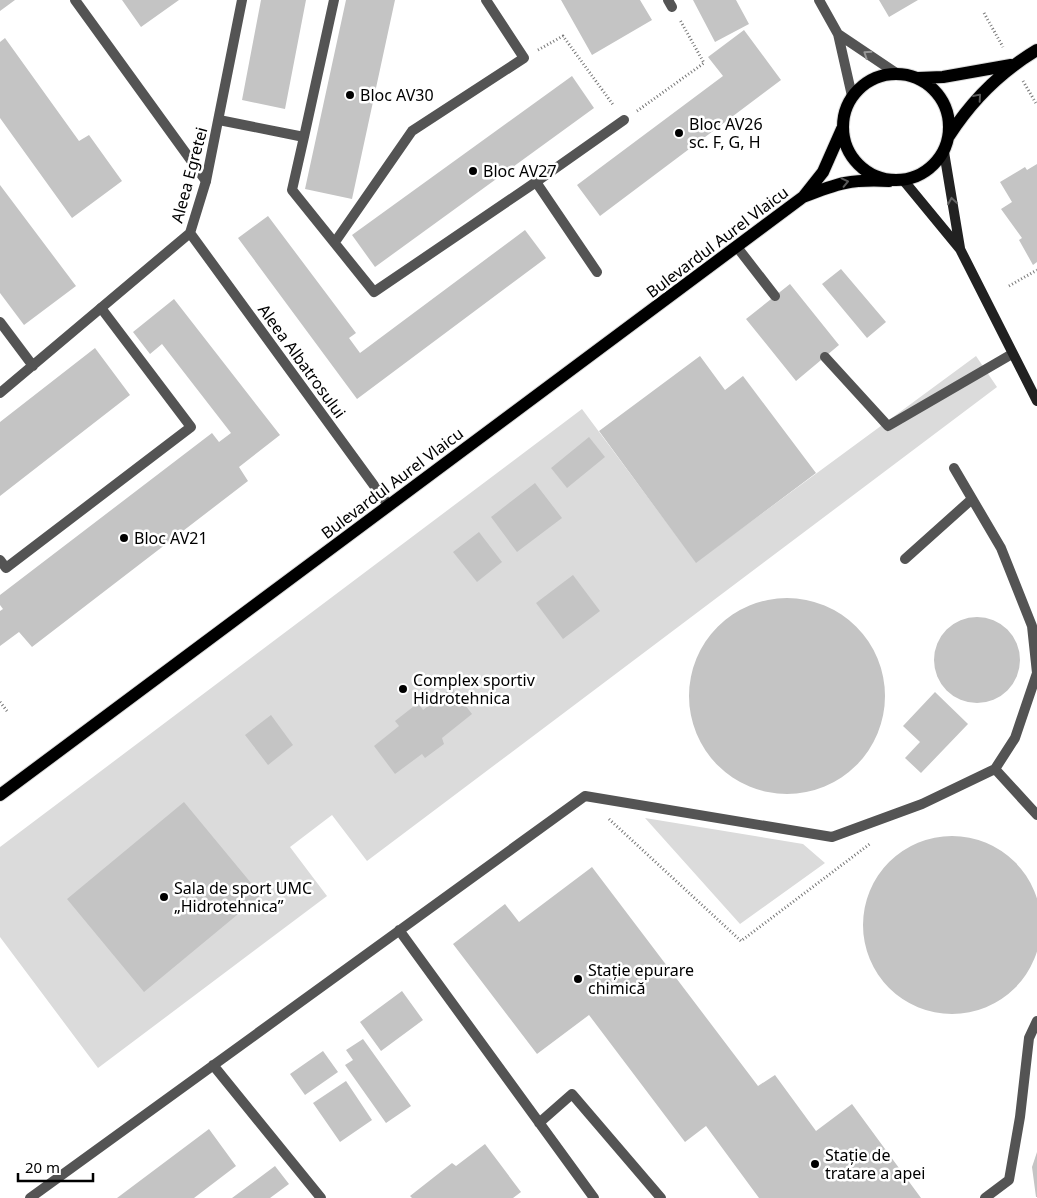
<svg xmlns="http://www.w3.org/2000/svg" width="1037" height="1198" viewBox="0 0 1037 1198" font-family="'Noto Sans',sans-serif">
<rect width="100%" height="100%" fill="#fff"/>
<path fill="#dbdbdb" d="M 976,356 L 997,387 L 367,861 L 332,815 L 290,847 L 327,896 L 98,1068 L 0,937 L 0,847 L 582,409 L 696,562 Z
M 645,818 L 803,844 L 825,863 L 740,924 Z"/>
<path fill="#c4c4c4" d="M 0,0 L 15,0 L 0,11 Z
M 122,0 L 179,0 L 141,27 Z
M 261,0 L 306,0 L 285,109 L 242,100 Z
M 346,0 L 395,0 L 352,199 L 305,189 Z
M 561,0 L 640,0 L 652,20 L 592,55 Z
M 693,0 L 736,0 L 749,24 L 715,42 Z
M 879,0 L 918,0 L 889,17 Z
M 744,30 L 781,80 L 600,216 L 577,185 L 723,76 L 708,57 Z
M 5,38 L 79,141 L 89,135 L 122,181 L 72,218 L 0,118 L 0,42 Z
M 572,76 L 594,108 L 375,267 L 352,235 Z
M 1037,164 L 1037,262 L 1033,265 L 1019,240 L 1022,238 L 1001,209 L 1012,202 L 1000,182 L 1025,167 L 1027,170 Z
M 0,185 L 76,286 L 24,325 L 0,293 Z
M 268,216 L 356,333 L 349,338 L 360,353 L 525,230 L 546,258 L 357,399 L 238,238 Z
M 841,269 L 886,322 L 867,338 L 822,284 Z
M 790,284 L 839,345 L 796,381 L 746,319 Z
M 174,299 L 280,435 L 239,467 L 248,481 L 32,647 L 19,632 L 0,646 L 0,611 L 3,609 L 0,605 L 0,595 L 212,433 L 219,442 L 231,433 L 162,344 L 150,354 L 133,332 Z
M 95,348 L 130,395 L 0,496 L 0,422 Z
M 700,356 L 725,390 L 743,376 L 816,473 L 696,563 L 599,431 Z
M 589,437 L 605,457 L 567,488 L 551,468 Z
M 535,483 L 562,518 L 517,552 L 491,517 Z
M 479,532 L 502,562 L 477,582 L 453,552 Z
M 573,575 L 600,611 L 563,639 L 536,603 Z
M689 696a98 98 0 1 1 196 0a98 98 0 1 1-196 0Z
M934 660a43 43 0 1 1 86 0a43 43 0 1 1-86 0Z
M 452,688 L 472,714 L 442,738 L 444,744 L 425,758 L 422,754 L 395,774 L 374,746 L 399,726 L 395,721 L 418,703 L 423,710 Z
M 935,692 L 968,724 L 921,773 L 905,758 L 920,742 L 903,726 Z
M 271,715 L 293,745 L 268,765 L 245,735 Z
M 184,802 L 261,895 L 144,992 L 67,899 Z
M863 925a89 89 0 1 1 178 0a89 89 0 1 1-178 0Z
M 592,867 L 758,1086 L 775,1075 L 816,1131 L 852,1104 L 921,1198 L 759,1198 L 706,1126 L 685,1142 L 589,1015 L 537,1054 L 453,944 L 505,904 L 519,922 Z
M 402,991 L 423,1020 L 381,1051 L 360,1022 Z
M 363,1039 L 411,1106 L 386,1123 L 345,1065 L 353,1060 L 346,1050 Z
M 323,1051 L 338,1072 L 305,1095 L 290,1074 Z
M 346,1081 L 372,1120 L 340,1142 L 313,1103 Z
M 209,1129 L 236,1166 L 194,1198 L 117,1198 Z
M 485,1144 L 521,1192 L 513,1198 L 412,1198 L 410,1196 L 452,1163 L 456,1166 Z
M 1037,1152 L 1037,1197 L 1036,1197 L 1032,1167 Z
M 275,1166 L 289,1184 L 270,1198 L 232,1198 Z"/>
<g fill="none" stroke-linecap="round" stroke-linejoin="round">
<defs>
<path id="primary" d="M843 127a53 53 0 1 1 106 0a53 53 0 1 1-106 0Z
M 918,78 L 943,77 L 1011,65
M 949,136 C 972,100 1000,72 1037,50
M 804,196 L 823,172 L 842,129
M 0,795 L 803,197 C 838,183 851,179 889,181"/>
</defs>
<use href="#primary" stroke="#dbdbdb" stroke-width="14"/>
<path stroke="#767676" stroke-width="3" stroke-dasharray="1 2.5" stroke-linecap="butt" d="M 984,13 L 1003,47
M 538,50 L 563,36 L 614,106
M 1023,81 L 1037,105
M 637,111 L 704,63 L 680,20
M 1009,286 L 1037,270
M 0,702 L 7,711
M 609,819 L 741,941 L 871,843"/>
<path stroke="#545454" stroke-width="10" d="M 75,0 L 206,181
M 668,0 L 672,7
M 219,120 L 304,137 L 334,0
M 304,137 L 292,190 L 374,292 L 536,182 L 597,272
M 536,182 L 624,120
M 335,242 L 412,131 L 524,58 L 486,0
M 737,247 L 775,296
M 825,357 L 888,426 L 1012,354
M 954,468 L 1001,548 L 1032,626 L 1037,673 L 1015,738 L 995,769
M 905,559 L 972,499
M 0,560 L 6,568 L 191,427 L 101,308
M 399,930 L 594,1198
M 213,1065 L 321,1198
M 539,1123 L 572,1094 L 661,1198
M 30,1198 L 585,796 L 832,837 L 922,804 L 995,769 L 1037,815
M 985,1198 L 1009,1180 L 1020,1117 L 1029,1038 L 1037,1021"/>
<path stroke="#545454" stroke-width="10" d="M 819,0 L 838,34 L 852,96
M 838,34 L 896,73
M 190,233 L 389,506
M 0,322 L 33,366
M 0,393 L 190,233 L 206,181 L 242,0"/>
<path stroke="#212121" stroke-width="10" d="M 944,152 L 960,248
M 904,181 L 960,249 L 1037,401"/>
<use href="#primary" stroke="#000" stroke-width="12"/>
</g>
<defs><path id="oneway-chevron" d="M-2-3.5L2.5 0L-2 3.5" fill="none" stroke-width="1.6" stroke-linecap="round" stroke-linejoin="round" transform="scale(1.25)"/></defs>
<use stroke="#989898" href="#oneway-chevron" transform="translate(867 54) rotate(-146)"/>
<g stroke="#595959">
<use href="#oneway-chevron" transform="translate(978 97) rotate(-49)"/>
<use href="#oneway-chevron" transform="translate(845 182) rotate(-13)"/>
</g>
<use stroke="#646464" href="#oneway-chevron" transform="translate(952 201) rotate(-99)"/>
<g fill="#000" stroke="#fff" stroke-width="2">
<circle cx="350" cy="95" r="5"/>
<circle cx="679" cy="133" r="5"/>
<circle cx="473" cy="171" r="5"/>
<circle cx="124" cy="538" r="5"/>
<circle cx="403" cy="689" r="5"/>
<circle cx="164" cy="897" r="5"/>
<circle cx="578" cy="979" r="5"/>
<circle cx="815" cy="1164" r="5"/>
</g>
<g text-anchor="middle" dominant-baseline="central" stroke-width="5" stroke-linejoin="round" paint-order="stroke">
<g font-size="16" fill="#000" stroke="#fff" text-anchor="start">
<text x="360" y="95">Bloc AV30</text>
<text x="689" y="124">Bloc AV26<tspan x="689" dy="18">sc. F, G, H</tspan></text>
<text x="483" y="171">Bloc AV27</text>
<text x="134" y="538">Bloc AV21</text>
<text x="413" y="680">Complex sportiv<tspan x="413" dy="18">Hidrotehnica</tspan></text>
<text x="174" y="888">Sala de sport UMC<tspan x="174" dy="18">„Hidrotehnica”</tspan></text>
<text x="588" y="970">Stație epurare<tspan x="588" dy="18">chimică</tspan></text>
<text x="825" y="1155">Stație de<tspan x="825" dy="18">tratare a apei</tspan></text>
</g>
<g font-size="16" fill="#000" stroke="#fff">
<text transform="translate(189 175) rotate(-75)">Aleea Egretei</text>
<text transform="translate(717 242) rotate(-37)">Bulevardul Aurel Vlaicu</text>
<text transform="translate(302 361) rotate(54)">Aleea Albatrosului</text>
<text transform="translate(392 483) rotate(-37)">Bulevardul Aurel Vlaicu</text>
</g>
</g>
<path d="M18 1173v8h75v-8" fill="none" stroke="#000000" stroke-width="2.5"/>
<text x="25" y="1173" font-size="15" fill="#000000" stroke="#ffffff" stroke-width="4" paint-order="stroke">20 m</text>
</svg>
